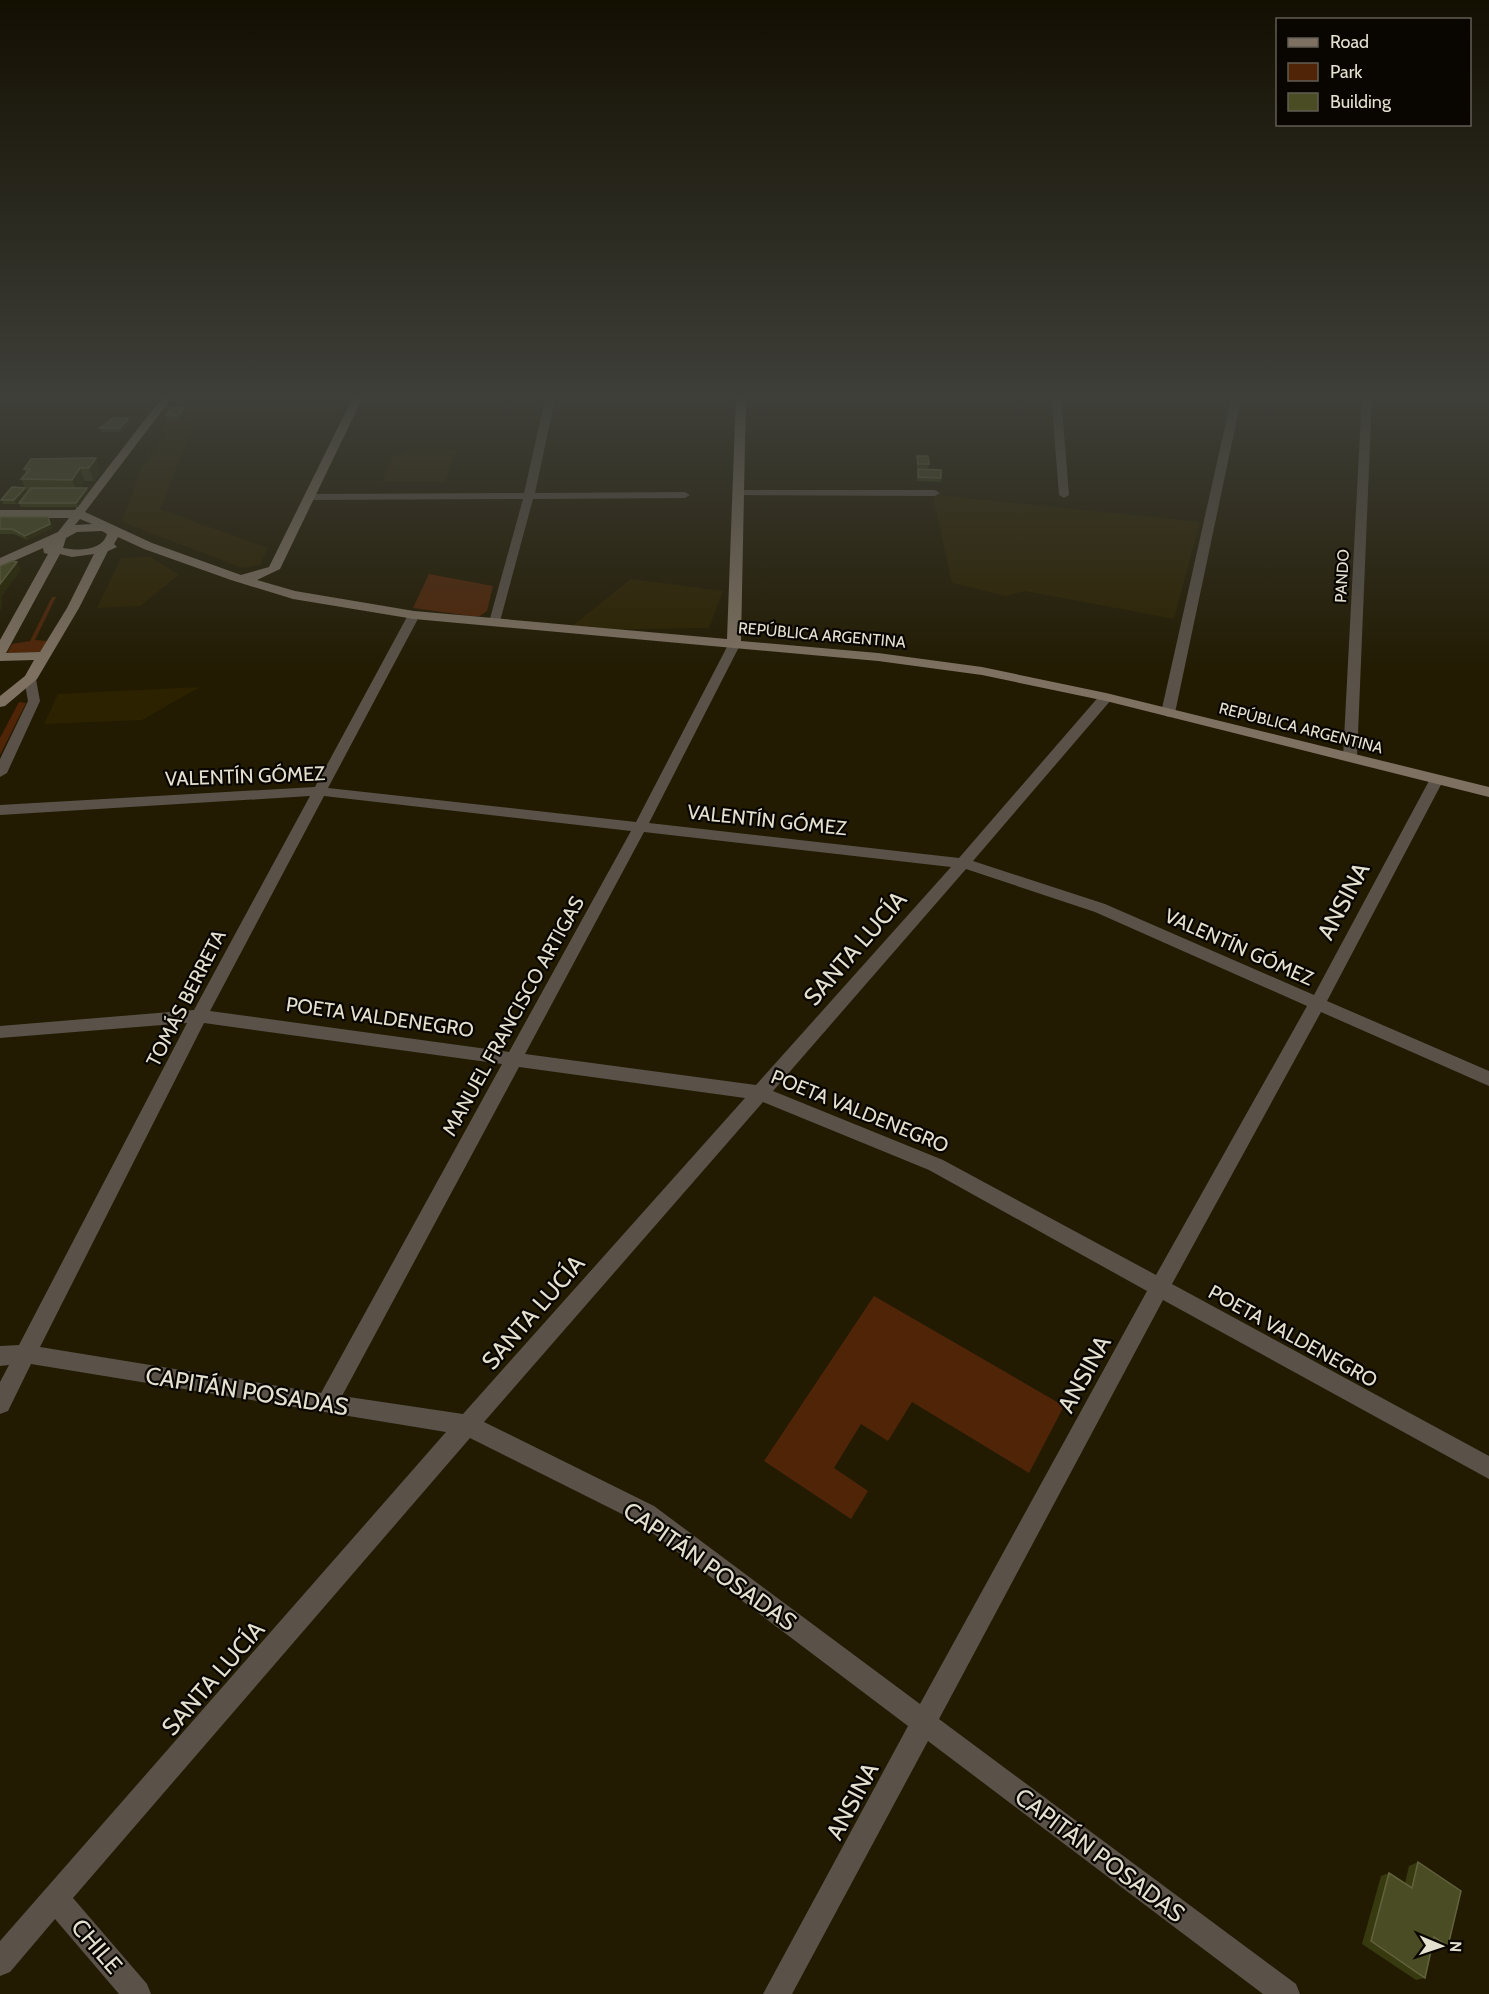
<svg xmlns="http://www.w3.org/2000/svg" width="1489" height="1994" viewBox="0 0 1489 1994" font-family="Cabin,sans-serif">
<rect width="100%" height="100%" fill="#221b02"/>
<path fill="#2c2200" d="M 187,396 L 344,396 L 335,414 L 198,413 L 160,509 L 268,548 L 260,565 L 242,568 L 122,522 L 141,469 L 165,432 L 159,431 L 182,398 Z
M 408,449 L 457,449 L 445,482 L 382,482 L 391,458 Z
M 936,495 L 1200,522 L 1174,619 L 1025,591 L 1006,596 L 952,583 L 934,501 Z
M 150,557 L 179,575 L 140,606 L 97,608 L 121,558 Z
M 631,579 L 723,591 L 709,628 L 567,630 Z
M 200,687 L 142,720 L 44,724 L 58,694 Z"/>
<path fill="#502507" d="M 429,574 L 493,586 L 487,611 L 480,616 L 471,616 L 413,608 Z
M 52,597 L 56,597 L 35,640 L 48,641 L 44,650 L 39,652 L 7,653 L 12,644 L 30,641 Z
M 19,702 L 26,703 L 0,755 L 0,738 Z
M 874,1296 L 1064,1406 L 1029,1473 L 912,1402 L 888,1441 L 861,1424 L 834,1468 L 868,1491 L 851,1519 L 764,1461 Z"/>
<g fill="none" stroke-linecap="round" stroke-linejoin="round">
<path fill="#5a5248" fill-rule="evenodd" d="M 546,395 L 556,395 L 535,493 L 685,492 L 690,495 L 685,498 L 533,499 L 499,625 L 495,626 L 489,622 L 523,499 L 309,500 L 304,497 L 309,494 L 524,493 Z
M 1051,395 L 1061,395 L 1069,495 L 1064,498 L 1059,495 Z
M 1232,395 L 1242,395 L 1175,713 L 1168,717 L 1161,713 Z
M 1362,395 L 1372,395 L 1357,758 L 1350,762 L 1343,758 Z
M 737,490 L 935,490 L 940,493 L 935,496 L 733,495 L 732,493 Z
M 414,611 L 420,615 L 328,788 L 636,822 L 728,645 L 734,641 L 740,645 L 649,823 L 959,858 L 1101,694 L 1111,694 L 1112,697 L 1111,700 L 973,861 L 1105,904 L 1314,995 L 1430,779 L 1437,775 L 1444,779 L 1327,1001 L 1489,1071 L 1489,1086 L 1321,1012 L 1172,1284 L 1489,1456 L 1489,1479 L 1163,1300 L 939,1719 L 1296,1984 L 1300,1994 L 1263,1994 L 928,1741 L 792,1994 L 763,1994 L 908,1726 L 638,1522 L 470,1438 L 73,1898 L 147,1984 L 151,1994 L 119,1994 L 55,1919 L 10,1972 L 0,1976 L 0,1941 L 446,1432 L 31,1364 L 8,1411 L 0,1414 L 0,1382 L 9,1365 L 0,1366 L 0,1346 L 19,1345 L 187,1023 L 0,1038 L 0,1026 L 194,1010 L 310,796 L 0,815 L 0,805 L 315,787 L 408,615 ZM 324,796 L 631,831 L 509,1052 L 210,1011 ZM 644,832 L 951,867 L 756,1085 L 525,1054 ZM 966,869 L 1095,912 L 1307,1006 L 1156,1275 L 943,1160 L 773,1091 ZM 204,1023 L 502,1064 L 321,1393 L 40,1347 ZM 519,1067 L 745,1098 L 463,1414 L 342,1396 ZM 763,1102 L 929,1170 L 1147,1291 L 920,1704 L 654,1506 L 484,1422 Z
M 30,675 L 36,679 L 40,701 L 7,773 L 0,777 L 0,759 L 28,701 L 24,679 Z"/>
<path fill="#7e7161" fill-rule="evenodd" d="M 164,395 L 174,395 L 85,512 L 152,543 L 241,575 L 269,567 L 354,395 L 364,395 L 280,569 L 257,580 L 295,591 L 414,611 L 727,639 L 736,395 L 746,395 L 741,641 L 878,653 L 982,667 L 1106,693 L 1489,787 L 1489,797 L 1106,701 L 982,675 L 878,661 L 414,619 L 293,599 L 231,580 L 144,549 L 118,537 L 114,544 L 117,547 L 108,551 L 79,608 L 37,679 L 5,706 L 0,707 L 0,696 L 25,676 L 34,660 L 0,661 L 0,640 L 48,554 L 44,553 L 43,548 L 0,567 L 0,558 L 58,532 L 69,518 L 0,518 L 0,510 L 75,510 ZM 80,519 L 92,524 L 75,525 ZM 102,531 L 107,534 C 102,551 78,551 63,548 L 66,538 L 77,532 ZM 60,554 L 72,557 L 94,554 L 67,608 L 40,652 L 6,653 Z"/>
</g>
<path fill="#373a0f" d="M 184,408 L 186,412 L 180,420 L 167,419 L 166,415 Z
M 131,422 L 122,432 L 102,432 L 100,428 Z
M 917,456 L 929,464 L 928,468 L 917,468 Z
M 96,458 L 100,471 L 94,481 L 85,481 L 79,488 L 87,488 L 88,493 L 78,507 L 21,507 L 19,503 L 28,492 L 16,504 L 3,504 L 1,500 L 25,488 L 21,479 L 26,474 L 24,469 Z
M 918,469 L 941,478 L 941,482 L 917,481 Z
M 0,517 L 50,521 L 52,528 L 27,540 L 14,534 L 0,534 Z
M 1418,1862 L 1448,1946 L 1438,1948 L 1433,1945 L 1425,1978 L 1416,1980 L 1362,1944 L 1381,1876 L 1389,1873 L 1405,1883 L 1409,1866 Z"/>
<path fill="#272601" d="M 184,408 L 186,412 L 180,420 L 179,415 Z
M 129,418 L 131,422 L 122,432 L 120,428 Z
M 96,458 L 100,471 L 94,481 L 89,468 Z
M 80,468 L 85,481 L 77,492 L 72,480 Z
M 25,488 L 27,492 L 16,504 L 14,500 Z
M 87,488 L 88,493 L 78,507 L 76,503 Z
M 48,517 L 52,528 L 27,540 L 25,536 Z
M 17,562 L 21,570 L 2,596 L 2,607 L 0,611 L 0,584 Z"/>
<path fill="#4a4c23" stroke="#62633e" stroke-width="1.5" d="M 171,408 L 184,408 L 179,415 L 166,415 Z
M 113,418 L 129,418 L 120,428 L 100,428 Z
M 917,456 L 928,456 L 929,464 L 918,464 Z
M 96,458 L 89,468 L 80,468 L 72,480 L 21,479 L 30,469 L 24,469 L 31,459 Z
M 918,469 L 941,470 L 941,478 L 918,477 Z
M 12,487 L 25,488 L 14,500 L 1,500 Z
M 31,488 L 87,488 L 76,503 L 19,503 Z
M 0,517 L 48,517 L 50,524 L 25,536 L 12,529 L 0,529 Z
M 12,561 L 17,562 L 0,584 L 0,566 Z
M 1418,1862 L 1461,1891 L 1448,1946 L 1434,1937 L 1425,1978 L 1371,1941 L 1389,1873 L 1412,1888 Z"/>
<linearGradient id="sky" x2="0" y2="1"><stop stop-color="#130f01"/><stop offset="0.59" stop-color="#3e3f39"/><stop offset="1" stop-color="#3e3f39" stop-opacity="0"/></linearGradient>
<rect width="1489" height="674" fill="url(#sky)"/>
<g text-anchor="middle" dominant-baseline="central" stroke-width="4.5" stroke-linejoin="round" paint-order="stroke">
<g font-size="16" fill="#e4e0d0" stroke="#090601">
<text transform="translate(1342 576) rotate(-87)">PANDO</text>
<text transform="translate(822 635) rotate(5)">REPÚBLICA ARGENTINA</text>
<text transform="translate(1301 728) rotate(14)">REPÚBLICA ARGENTINA</text>
</g>
<g font-size="20" fill="#e4e0d0" stroke="#090601">
<text transform="translate(245 776) rotate(-2)">VALENTÍN GÓMEZ</text>
<text transform="translate(767 820) rotate(6)">VALENTÍN GÓMEZ</text>
<text transform="translate(1239 947) rotate(24)">VALENTÍN GÓMEZ</text>
<text transform="translate(186 998) rotate(-63)">TOMÁS BERRETA</text>
<text transform="translate(513 1016) rotate(-61)">MANUEL FRANCISCO ARTIGAS</text>
<text transform="translate(380 1017) rotate(8)">POETA VALDENEGRO</text>
<text transform="translate(860 1111) rotate(22)">POETA VALDENEGRO</text>
<text transform="translate(1293 1336) rotate(29)">POETA VALDENEGRO</text>
</g>
<g font-size="24" fill="#e4e0d0" stroke="#090601">
<text transform="translate(1343 901) rotate(-62)">ANSINA</text>
<text transform="translate(855 948) rotate(-49)">SANTA LUCÍA</text>
<text transform="translate(533 1312) rotate(-49)">SANTA LUCÍA</text>
<text transform="translate(1084 1374) rotate(-61)">ANSINA</text>
<text transform="translate(247 1391) rotate(9)">CAPITÁN POSADAS</text>
<text transform="translate(710 1566) rotate(35)">CAPITÁN POSADAS</text>
<text transform="translate(213 1678) rotate(-49)">SANTA LUCÍA</text>
<text transform="translate(852 1801) rotate(-62)">ANSINA</text>
<text transform="translate(1100 1855) rotate(37)">CAPITÁN POSADAS</text>
<text transform="translate(97 1946) rotate(49)">CHILE</text>
</g>
</g>
<rect x="1276" y="18" width="195" height="108" fill="#090601" stroke="#615d54" stroke-width="1.5"/>
<rect x="1288" y="38" width="30" height="9" fill="#7e7161" stroke="#615d54" stroke-width="1.5"/>
<text x="1330" y="48" font-size="18" fill="#e4e0d0">Road</text>
<rect x="1288" y="63" width="30" height="18" fill="#502507" stroke="#615d54" stroke-width="1.5"/>
<text x="1330" y="78" font-size="18" fill="#e4e0d0">Park</text>
<rect x="1288" y="93" width="30" height="18" fill="#4a4c23" stroke="#615d54" stroke-width="1.5"/>
<text x="1330" y="108" font-size="18" fill="#e4e0d0">Building</text>
<g transform="translate(1441 1946) rotate(92)" stroke="#090601" stroke-width="4.5" paint-order="stroke">
<path d="M0-4.5L10 22L0 15L-10 22Z" fill="#e4e0d0"/>
<text y="-9" font-size="16" font-weight="bold" text-anchor="middle" fill="#e4e0d0">N</text>
</g>
</svg>
